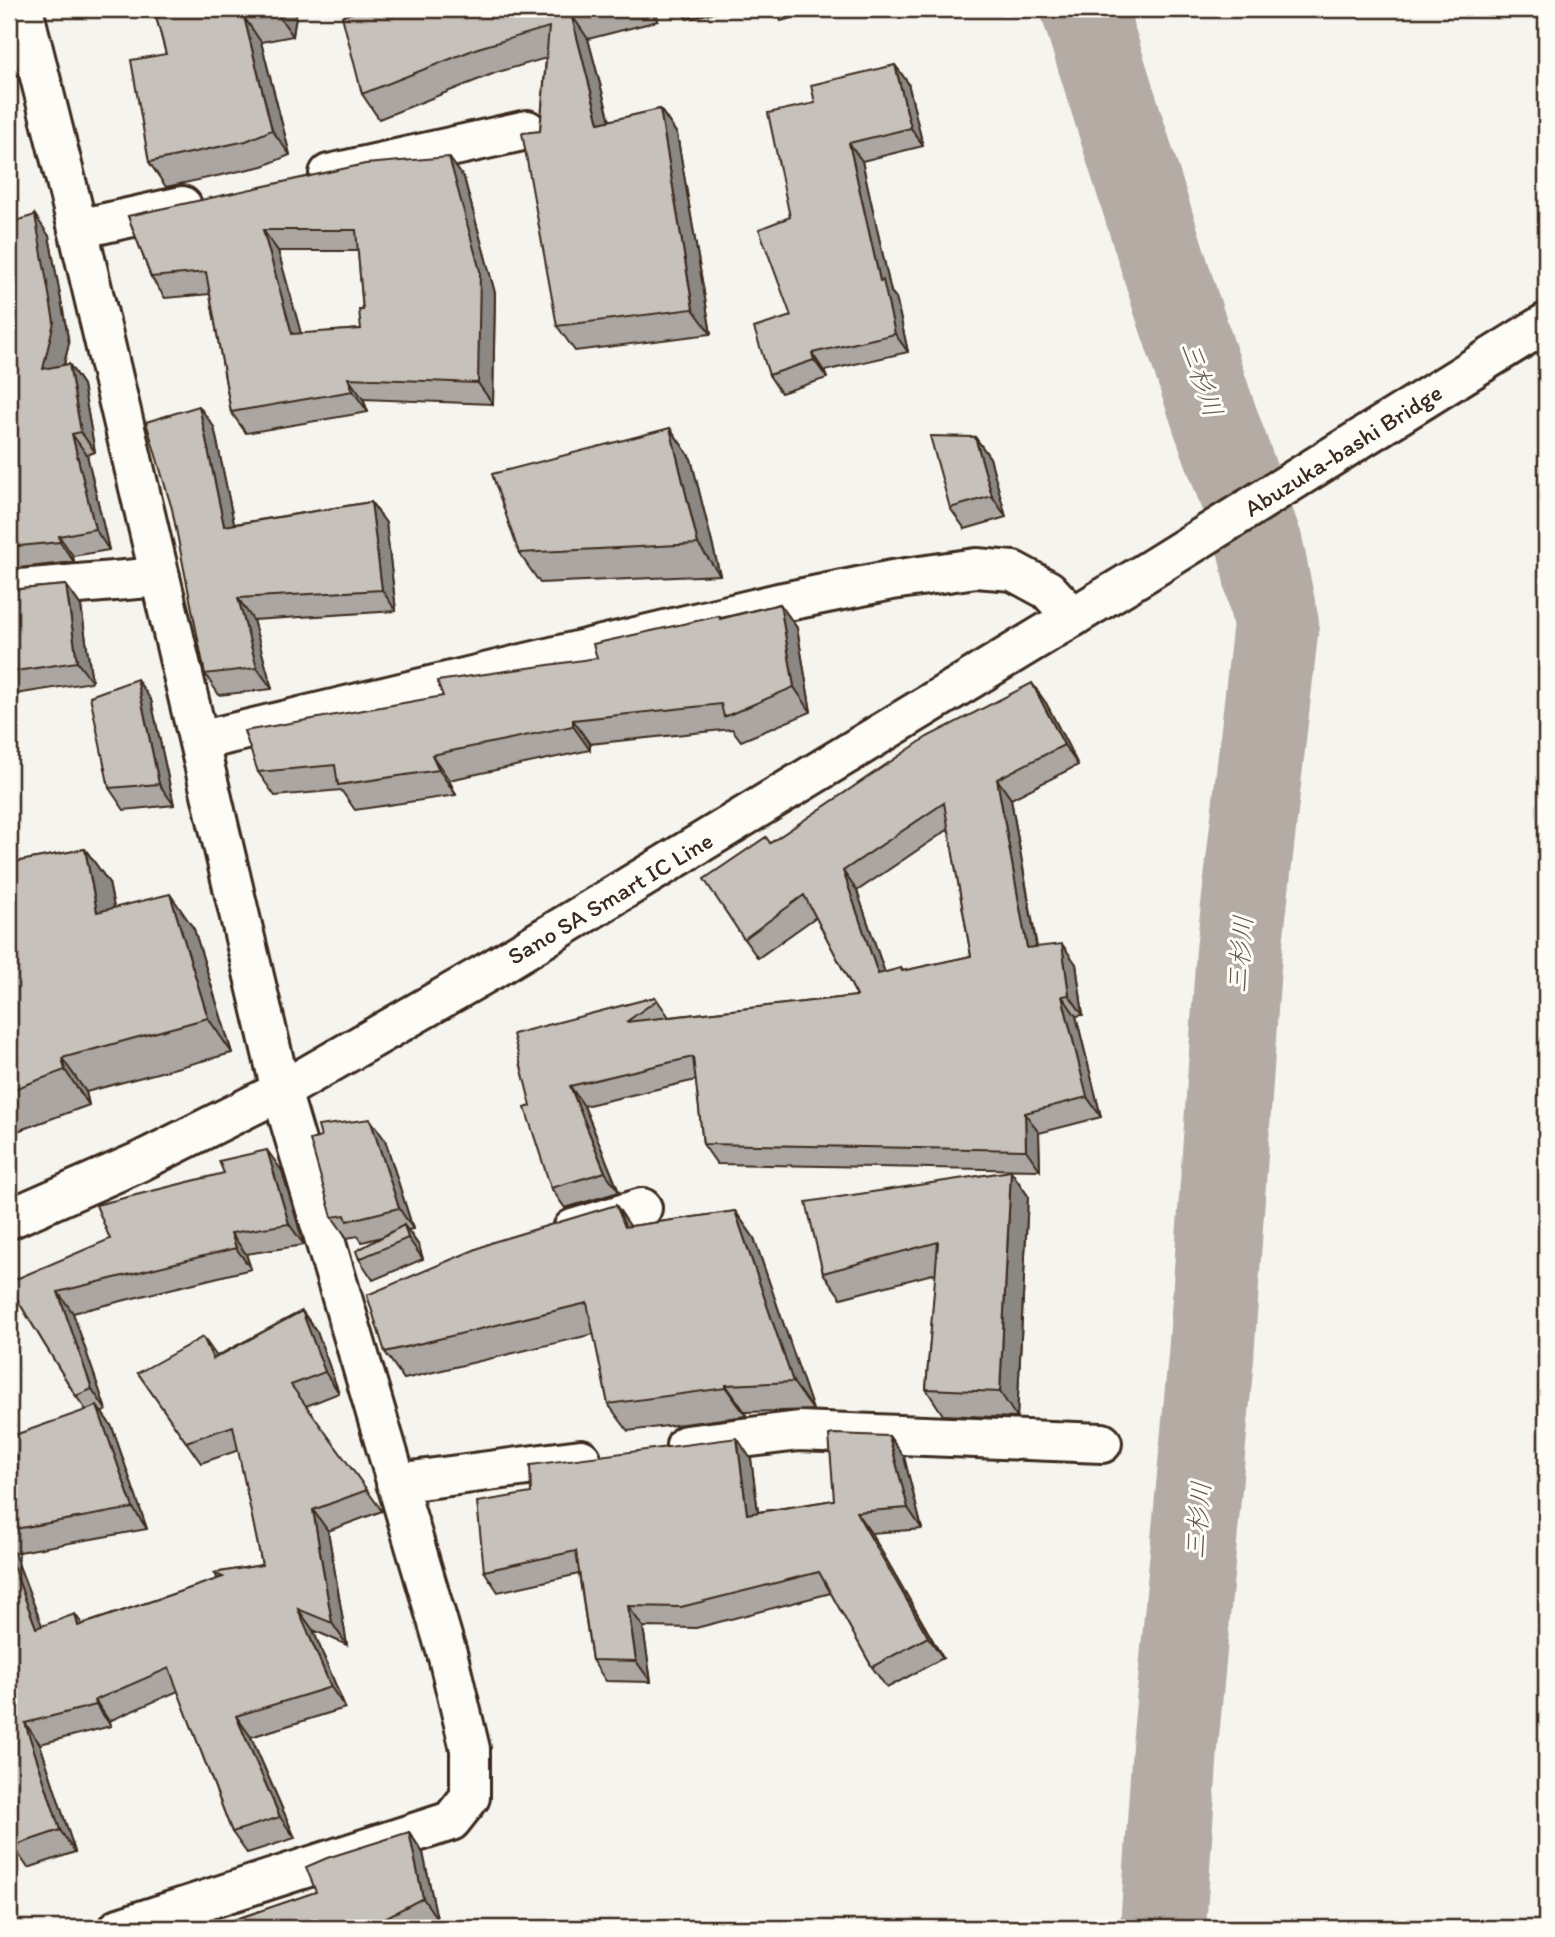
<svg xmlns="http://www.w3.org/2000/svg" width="1555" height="1937" viewBox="0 0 1555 1937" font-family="Itim,'Klee One',sans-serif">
<rect width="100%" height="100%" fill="#f5f4ee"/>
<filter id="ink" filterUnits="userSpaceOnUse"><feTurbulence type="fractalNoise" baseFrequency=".0143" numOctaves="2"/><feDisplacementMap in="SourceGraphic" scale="14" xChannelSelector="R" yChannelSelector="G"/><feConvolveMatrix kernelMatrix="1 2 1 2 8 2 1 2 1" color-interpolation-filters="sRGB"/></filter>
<g filter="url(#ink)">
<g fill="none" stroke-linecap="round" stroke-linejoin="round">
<path stroke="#b4aca4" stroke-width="86" d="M 1084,9 L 1176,303 L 1214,417 L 1260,545 L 1276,624 L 1239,951 L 1211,1357 L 1175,1747 L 1163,1928"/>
<defs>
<path id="street" d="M 329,174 L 527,130
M 78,229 L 182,206
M 9,590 L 160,577
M 199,741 L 783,602 L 892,580 L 976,568 L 1013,571 L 1048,590 L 1073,617
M 573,1229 L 642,1208
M 686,1445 L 799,1431 L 1102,1443
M 396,1483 L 581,1459
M 119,1928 L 451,1821 L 470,1797 L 470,1749 L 448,1657 L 281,1091"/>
<path id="secondary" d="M 23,9 L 78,229 L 281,1091
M 9,1219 L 139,1162 L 281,1091 L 493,969 L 1145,573 L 1546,323"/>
</defs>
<use href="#street" stroke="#3b2a1e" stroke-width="44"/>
<use href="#secondary" stroke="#3b2a1e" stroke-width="44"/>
<use href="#street" stroke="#fdfcf7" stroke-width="38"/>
<use href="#secondary" stroke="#fdfcf7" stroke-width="38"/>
</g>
<path fill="#aba6a1" stroke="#3b2a1e" stroke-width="2" fill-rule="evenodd" d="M 154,9 L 297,9 L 293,36 L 261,42 L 290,155 L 263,166 L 166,187 L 149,162 L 166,54 Z
M 366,9 L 656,9 L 658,21 L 588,39 L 610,121 L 660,109 L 677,134 L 711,334 L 575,351 L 557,326 L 540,131 L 546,58 L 495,73 L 379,119 L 362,94 Z
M 680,9 L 728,9 L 687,19 Z
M 773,9 L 822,9 L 781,21 Z
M 895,65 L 908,83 L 923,146 L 862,161 L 891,292 L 896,298 L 908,352 L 824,371 L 827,378 L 781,393 L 769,375 L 791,316 L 790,217 L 815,103 Z
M 464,178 L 495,293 L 493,404 L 363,399 L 368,412 L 246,433 L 231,412 L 210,294 L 165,298 L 151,277 L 128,216 ZM 278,251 L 358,251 L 363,310 L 361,329 L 301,334 Z
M 9,223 L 49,236 L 69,343 L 64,365 L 69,364 L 83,385 L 95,452 L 87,455 L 109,550 L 73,556 L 74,562 L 9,569 Z
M 214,427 L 234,524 L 371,502 L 386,523 L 396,611 L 253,620 L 272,689 L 219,695 L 205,674 Z
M 670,428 L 691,459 L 720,575 L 540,583 L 519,553 Z
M 975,437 L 990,458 L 1006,517 L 965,529 L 950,508 Z
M 66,585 L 81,606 L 92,682 L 9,695 L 9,590 Z
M 780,604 L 797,628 L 811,712 L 741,741 L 732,729 L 590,744 L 590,750 L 449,780 L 456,795 L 355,810 L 341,790 L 275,796 L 258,772 L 443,696 L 597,658 L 719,616 L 721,618 Z
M 151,700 L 174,805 L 124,810 L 109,788 Z
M 1046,703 L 1078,765 L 1011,799 L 1037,947 L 1076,964 L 1083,1015 L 1076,1016 L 1101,1117 L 1039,1133 L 1040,1170 L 717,1164 L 703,1144 L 696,1080 L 584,1106 L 619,1192 L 565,1208 L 551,1188 L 531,1106 L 655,997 L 669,1017 L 857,996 L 816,917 L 758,958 L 744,939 L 771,843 ZM 949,829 L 971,956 L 903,971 L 901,968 L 885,973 L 857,891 Z
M 85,849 L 109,883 L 114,908 L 194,929 L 232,1053 L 86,1092 L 89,1105 L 9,1134 L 9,863 Z
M 385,1140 L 413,1229 L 408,1230 L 419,1246 L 423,1259 L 373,1280 L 359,1259 L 382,1237 L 362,1242 L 358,1236 L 347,1238 L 332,1217 Z
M 282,1171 L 304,1245 L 246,1254 L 251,1269 L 73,1313 L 106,1410 L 102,1413 L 112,1427 L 147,1529 L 14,1553 L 42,1626 L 83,1624 L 218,1579 L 214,1573 L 262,1565 L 239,1450 L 201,1463 L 138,1373 L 217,1356 L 302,1311 L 317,1332 L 339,1393 L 306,1406 L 382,1511 L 328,1531 L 347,1645 L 313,1630 L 345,1708 L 251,1737 L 295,1838 L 247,1853 L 232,1832 L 178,1691 L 109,1721 L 111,1726 L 40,1744 L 75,1852 L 28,1868 L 13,1846 L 9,1835 L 9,1462 L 17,1459 L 86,1410 L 76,1396 L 9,1286 Z
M 1011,1171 L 1028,1196 L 1017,1418 L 943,1415 L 926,1389 L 936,1273 L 841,1298 L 823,1273 Z
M 735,1211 L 754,1238 L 813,1410 L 745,1412 L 746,1416 L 628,1431 L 608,1404 L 594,1334 L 404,1379 L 385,1352 L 631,1226 Z
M 889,1436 L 904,1457 L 922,1529 L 871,1533 L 943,1658 L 887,1688 L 872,1667 L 831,1593 L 696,1628 L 643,1627 L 651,1682 L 606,1681 L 592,1660 L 579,1574 L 498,1592 L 484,1571 L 751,1459 L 758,1512 L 834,1500 Z
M 409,1832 L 423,1853 L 437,1919 L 420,1928 L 210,1928 L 316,1892 Z"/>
<path fill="#8b8783" stroke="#3b2a1e" stroke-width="2" d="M 276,9 L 297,9 L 293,36 L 275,11 Z
M 649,9 L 656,9 L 658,21 Z
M 571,14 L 588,39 L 617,148 L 599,123 Z
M 244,17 L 261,42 L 290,155 L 272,130 Z
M 895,65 L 908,83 L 923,146 L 911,128 Z
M 660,109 L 677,134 L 711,334 L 693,309 Z
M 849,143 L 862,161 L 891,292 L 896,298 L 908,352 L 895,334 L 880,281 Z
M 449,157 L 464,178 L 495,293 L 493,404 L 478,383 Z
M 35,215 L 49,236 L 69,343 L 58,389 L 43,369 Z
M 263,230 L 278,251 L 307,355 L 292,334 Z
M 812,353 L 824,371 L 827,378 L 814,360 Z
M 69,364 L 83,385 L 95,452 L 81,432 Z
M 348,378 L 363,399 L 368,412 L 353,391 Z
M 199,406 L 214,427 L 239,547 L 224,526 Z
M 670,428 L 691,459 L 720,575 L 698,544 Z
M 72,434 L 87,455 L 109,550 L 95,529 Z
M 975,437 L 990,458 L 1006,517 L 992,496 Z
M 371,502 L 386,523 L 396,611 L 382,590 Z
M 59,536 L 73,556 L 74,562 L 60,542 Z
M 66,585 L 81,606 L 92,682 L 77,662 Z
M 238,598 L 253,620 L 272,689 L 257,668 Z
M 780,604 L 797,628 L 811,712 L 794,687 Z
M 137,679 L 151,700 L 174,805 L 159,784 Z
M 1032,683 L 1046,703 L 1078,765 L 1064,745 Z
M 573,720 L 590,744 L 590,750 L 573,726 Z
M 432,755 L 449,780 L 456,795 L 439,770 Z
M 997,779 L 1011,799 L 1040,968 L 1027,948 Z
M 85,849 L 109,883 L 122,946 L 97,912 Z
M 843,871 L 857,891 L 892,994 L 878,974 Z
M 170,894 L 194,929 L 232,1053 L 208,1018 Z
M 1062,944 L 1076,964 L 1083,1015 L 1069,995 Z
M 1062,996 L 1076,1016 L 1101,1117 L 1087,1097 Z
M 62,1058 L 86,1092 L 89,1105 L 65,1070 Z
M 570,1086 L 584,1106 L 619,1192 L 605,1172 Z
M 1025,1113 L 1039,1133 L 1040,1170 L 1026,1150 Z
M 370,1119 L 385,1140 L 413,1229 L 399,1208 Z
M 267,1150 L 282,1171 L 304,1245 L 289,1224 Z
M 1011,1171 L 1028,1196 L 1017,1418 L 1000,1392 Z
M 616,1205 L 635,1233 L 625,1227 Z
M 735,1211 L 754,1238 L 813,1410 L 793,1382 Z
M 404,1225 L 419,1246 L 423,1259 L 408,1238 Z
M 231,1233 L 246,1254 L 251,1269 L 236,1248 Z
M 58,1292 L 73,1313 L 106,1410 L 92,1389 Z
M 302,1311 L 317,1332 L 339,1393 L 325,1372 Z
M 203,1337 L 218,1358 L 213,1359 Z
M 726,1385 L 745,1412 L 746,1416 L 726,1388 Z
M 97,1406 L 112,1427 L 147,1529 L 133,1508 Z
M 889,1436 L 904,1457 L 922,1529 L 908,1508 Z
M 737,1438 L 751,1459 L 761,1535 L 747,1514 Z
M 313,1510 L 328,1531 L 347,1645 L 332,1623 Z
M 856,1512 L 871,1533 L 943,1658 L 928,1637 Z
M 9,1544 L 14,1553 L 51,1649 L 36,1628 L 9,1556 Z
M 628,1606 L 643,1627 L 651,1682 L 636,1661 Z
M 298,1609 L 313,1630 L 345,1708 L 331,1687 Z
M 75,1614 L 90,1635 L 78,1626 Z
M 95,1700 L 109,1721 L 111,1726 L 96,1705 Z
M 236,1716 L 251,1737 L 295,1838 L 280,1817 Z
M 25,1723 L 40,1744 L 75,1852 L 60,1830 Z
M 409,1832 L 423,1853 L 437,1919 L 423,1898 Z"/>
<path fill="#c7c1bb" stroke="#3b2a1e" stroke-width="2" fill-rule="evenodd" d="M 154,9 L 276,9 L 275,11 L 244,17 L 272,130 L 246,141 L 149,162 L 131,60 L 166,54 Z
M 366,9 L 590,9 L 571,14 L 599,123 L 660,109 L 693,309 L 557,326 L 522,133 L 540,131 L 549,27 L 478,48 L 362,94 L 342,16 Z
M 895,65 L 911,128 L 849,143 L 880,281 L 883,280 L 895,334 L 812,353 L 814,360 L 769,375 L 754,328 L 791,316 L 759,229 L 790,217 L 768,113 L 815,103 L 811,85 Z
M 449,157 L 480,271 L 478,383 L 348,378 L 353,391 L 231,412 L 206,272 L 151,277 L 128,216 L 365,164 ZM 263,230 L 356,230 L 363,310 L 359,310 L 361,329 L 292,334 Z
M 35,215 L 54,322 L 43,369 L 69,364 L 81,432 L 72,434 L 95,529 L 59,536 L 60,542 L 9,547 L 9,223 Z
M 199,406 L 224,526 L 371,502 L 382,590 L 238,598 L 257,668 L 205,674 L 172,509 L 146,422 Z
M 670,428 L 698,544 L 519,553 L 492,474 Z
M 930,436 L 975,437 L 992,496 L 950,508 Z
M 66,585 L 77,662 L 9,672 L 9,590 Z
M 780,604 L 794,687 L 724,717 L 721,704 L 573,720 L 573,726 L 432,755 L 439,770 L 338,785 L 335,765 L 258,772 L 244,731 L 443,696 L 437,681 L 597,658 L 593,644 L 719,616 L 720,619 Z
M 137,679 L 159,784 L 109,788 L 90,696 Z
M 1032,683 L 1064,745 L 997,779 L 1027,948 L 1062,944 L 1069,995 L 1062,996 L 1087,1097 L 1025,1113 L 1026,1150 L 703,1144 L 693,1057 L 570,1086 L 605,1172 L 551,1188 L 525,1108 L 531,1106 L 513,1034 L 655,997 L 657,1000 L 626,1022 L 857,996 L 804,895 L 744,939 L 704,879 L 766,837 L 770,843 L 927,737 ZM 944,803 L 971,956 L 902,971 L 901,968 L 878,974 L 843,871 Z
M 85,849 L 97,912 L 170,894 L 208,1018 L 62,1058 L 65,1070 L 9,1091 L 9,863 Z
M 370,1119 L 399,1208 L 347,1221 L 345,1215 L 332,1217 L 310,1140 L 321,1137 L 318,1126 Z
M 267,1150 L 289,1224 L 231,1233 L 236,1248 L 58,1292 L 92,1389 L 76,1396 L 9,1286 L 9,1282 L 110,1239 L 96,1205 L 224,1173 L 219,1161 Z
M 1011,1171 L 1000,1392 L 926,1389 L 938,1242 L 823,1273 L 806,1202 Z
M 616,1205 L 625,1227 L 735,1211 L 793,1382 L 726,1385 L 726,1388 L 608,1404 L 587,1303 L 385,1352 L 367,1295 L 493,1242 Z
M 404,1225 L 408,1238 L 359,1259 L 356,1251 Z
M 302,1311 L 325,1372 L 291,1385 L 367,1490 L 313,1510 L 332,1623 L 298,1609 L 331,1687 L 236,1716 L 280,1817 L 232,1832 L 169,1668 L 95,1700 L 96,1705 L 25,1723 L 60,1830 L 13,1846 L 9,1835 L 9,1556 L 36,1628 L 75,1614 L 78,1626 L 223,1577 L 214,1573 L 262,1565 L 233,1426 L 186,1442 L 138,1373 L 203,1337 L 213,1359 Z
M 97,1406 L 133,1508 L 9,1530 L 9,1462 L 17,1459 L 9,1442 L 9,1437 Z
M 834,1434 L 889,1436 L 908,1508 L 856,1512 L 928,1637 L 872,1667 L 819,1572 L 681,1607 L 628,1606 L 636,1661 L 592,1660 L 576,1551 L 484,1571 L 477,1502 L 531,1493 L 530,1465 L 737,1438 L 747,1514 L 834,1500 L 829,1435 Z
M 409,1832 L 423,1898 L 366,1928 L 210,1928 L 316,1892 L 306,1867 L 327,1858 Z"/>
</g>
<g text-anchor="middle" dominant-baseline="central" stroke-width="6" stroke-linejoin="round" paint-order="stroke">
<g font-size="24" fill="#3b2a1e" stroke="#fdfcf7">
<text transform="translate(1343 450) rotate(-32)">Abuzuka-bashi Bridge</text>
<text transform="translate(610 898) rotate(-31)">Sano SA Smart IC Line</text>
</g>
<g font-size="26" font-style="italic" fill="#65584d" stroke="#fdfcf7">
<text transform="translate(1202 379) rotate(71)">三杉川</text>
<text transform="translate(1240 954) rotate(-85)">三杉川</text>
<text transform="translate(1198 1520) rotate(-85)">三杉川</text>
</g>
</g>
<rect width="1555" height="1937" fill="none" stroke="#fdfcf7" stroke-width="35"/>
<rect x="18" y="18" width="1520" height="1902" fill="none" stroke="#3b2a1e" stroke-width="2.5" filter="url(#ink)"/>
</svg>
